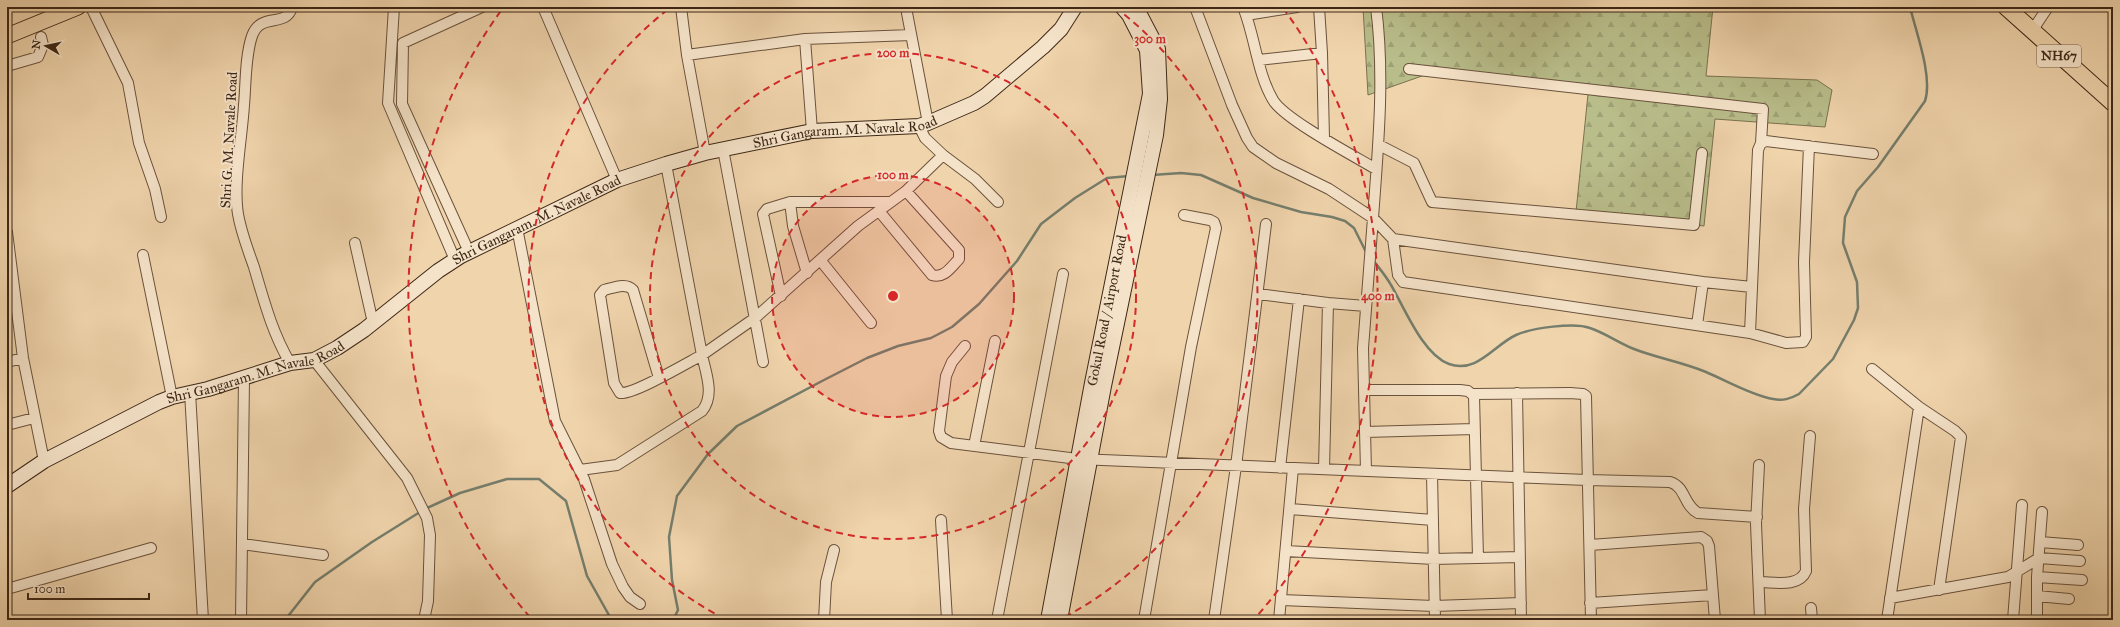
<svg xmlns="http://www.w3.org/2000/svg" width="2120" height="627" viewBox="0 0 2120 627" font-family="'IM FELL Great Primer',serif">
<defs>
<pattern id="forest-firs" width="22" height="20" patternUnits="userSpaceOnUse"><rect width="22" height="20" fill="#b8bd8a"/><path d="M5 1l3.5 6h-7zM16 11l3.5 6h-7z" fill="#9fa276"/></pattern>
</defs>
<rect width="100%" height="100%" fill="#f0d4ac"/>
<filter id="stains"><feTurbulence type="fractalNoise" baseFrequency=".005" numOctaves="4"/><feColorMatrix values="0 0 0 0 .2 0 0 0 0 .09 0 0 0 0 .02 0 0 0 .5 -.17"/></filter>
<radialGradient id="worn" r=".72"><stop offset=".6" stop-color="#630" stop-opacity="0"/><stop offset="1" stop-color="#630" stop-opacity=".3"/></radialGradient>
<path fill="url(#forest-firs)" stroke="#7a7250" d="M 1363,7 L 1713,7 L 1706,76 L 1817,80 L 1832,90 L 1825,127 L 1715,119 L 1704,226 L 1576,212 L 1588,94 L 1577,91 L 1436,71 L 1368,95 Z"/>
<g fill="none" stroke-linecap="round" stroke-linejoin="round">
<path stroke="#757e6d" stroke-width="2.5" d="M 1152,175 L 1181,173 L 1201,175 L 1253,198 L 1301,212 L 1332,217 L 1345,221 L 1354,228 L 1366,252
M 1373,260 C 1379,268 1386,276 1391,285 C 1404,307 1423,355 1449,364 C 1477,374 1494,345 1516,335 C 1532,328 1574,322 1590,328 C 1605,333 1619,343 1634,349 C 1657,358 1682,362 1706,372 C 1725,380 1753,396 1773,399 C 1783,401 1790,399 1799,394 L 1833,359 L 1854,320 L 1858,308 L 1857,282 L 1843,243 L 1845,217 L 1857,191 L 1878,167 L 1925,101 C 1933,77 1916,32 1910,7
M 425,509 L 460,493 L 507,479 L 539,479 L 566,501 L 587,576 L 610,617 L 614,620
M 285,620 L 315,582 L 372,542 L 420,512
M 673,620 L 678,610 L 672,580 L 669,537 L 677,496 L 708,454 L 737,426 L 824,380 L 867,358 L 898,346 L 931,338 L 952,327 L 979,304 L 1017,261 L 1041,224 L 1075,198 L 1107,178 L 1129,176"/>
<defs>
<path id="minor" d="M 91,7 L 128,83 L 139,143 L 155,189 L 161,217
M 394,7 L 388,103 L 455,260
M 543,7 L 617,180
M 681,7 L 687,55 L 705,153
M 908,7 L 907,13 L 928,123
M 1195,7 L 1232,105 L 1247,138 L 1253,147 L 1276,163 L 1329,189 L 1373,218 L 1363,348 L 1366,471
M 1243,7 C 1255,36 1257,73 1273,100 C 1284,119 1354,156 1376,169
M 1319,7 L 1322,53 L 1324,138
M 1376,7 C 1385,77 1378,148 1373,218 L 1393,239 L 1398,275 L 1403,282 L 1750,333 L 1758,150 L 1761,143 L 1766,141 L 1873,154
M 1246,15 L 1297,7
M 2032,31 L 2048,7
M 805,39 L 812,131
M 687,55 L 805,39 L 911,35
M 1259,60 L 1322,53
M 7,66 L 38,57 L 43,45 L 41,37
M 1409,69 L 1763,109 L 1761,143
M 1379,145 L 1414,163 L 1432,202 L 1694,225 L 1702,153
M 723,149 L 763,362
M 943,155 L 975,179 L 998,202
M 790,202 L 891,202
M 879,211 L 932,275 C 944,279 951,267 959,259 L 959,250 L 906,191
M 517,228 L 555,421 L 584,479 L 612,564 L 623,587 L 630,597 L 640,604
M 7,232 L 23,358 L 44,461
M 1393,239 L 1703,282 L 1752,287
M 355,243 L 373,323
M 469,252 L 402,104 L 403,43 L 482,7
M 143,255 L 172,397
M 821,261 L 871,323
M 1258,294 L 1328,303 L 1366,306
M 781,296 L 763,214 L 767,209 L 790,202 L 793,226 L 807,273
M 1697,325 L 1703,282
M 1750,333 L 1786,343 L 1803,342 L 1806,337 L 1804,262 L 1809,146
M 965,346 L 952,362 L 946,376 L 939,431 L 941,437 L 951,443 L 1078,459 L 1587,480 L 1670,482 C 1686,487 1683,505 1698,513 L 1757,517
M 314,360 L 407,478 L 427,518 L 430,535 L 428,601 L 424,620
M 7,362 L 23,358
M 290,363 C 272,332 264,301 254,267 C 248,250 241,232 238,214 C 233,183 242,138 244,105 C 246,83 245,57 252,36 C 261,11 286,29 292,7
M 1872,369 L 1919,407 L 1955,431 L 1961,437 L 1939,590
M 659,378 L 633,290 C 626,282 613,288 604,290 L 600,295 L 614,383 L 620,393 C 633,395 687,363 702,355 L 666,164
M 1365,390 L 1460,390 L 1468,391 L 1474,396 L 1478,558
M 190,392 L 203,620
M 1517,393 L 1521,620
M 1473,394 L 1570,393 L 1583,394 L 1586,396 L 1591,620
M 7,425 L 34,418
M 1365,432 L 1474,429
M 974,446 L 995,341
M 1759,465 L 1756,524 L 1760,620
M 1280,468 L 1299,299
M 1324,469 L 1328,303
M 580,470 L 617,465 L 702,411 C 715,395 706,374 702,355 L 755,318 L 858,226 L 906,191 L 943,155 L 925,138 L 919,126
M 1432,474 L 1435,620
M 1290,509 L 1433,520
M 941,520 L 947,620
M 2040,542 L 2078,545
M 242,544 L 323,555
M 1590,545 L 1701,537 L 1707,541 L 1709,546 L 1715,620
M 1286,551 L 1434,559 L 1520,557
M 2037,577 L 2082,580
M 1759,582 C 1774,582 1799,588 1806,571 L 1804,509 L 1810,436
M 7,589 L 151,548
M 2037,596 L 2069,599
M 1890,598 L 2008,577 L 2039,558 L 2080,561
M 1281,600 L 1434,606 L 1521,603
M 1590,603 L 1713,595
M 1811,608 L 1812,620
M 241,620 L 244,378
M 824,620 L 826,582 L 834,550
M 997,620 L 1063,274
M 1144,620 L 1191,347 L 1216,228 L 1214,222 L 1210,220 L 1184,215
M 1214,620 L 1236,466 L 1266,224
M 1279,620 L 1293,468
M 1887,620 L 1919,407
M 2013,620 L 2022,505
M 2037,620 L 2037,577 L 2042,512"/>
<g id="secondary">
<path id="s1" d="M 7,486 L 44,461 L 159,402 L 172,397 L 208,389 L 290,363 L 314,360 L 337,348 L 364,330 L 438,271 L 461,256 L 617,180 L 666,164 L 705,153 L 812,131 L 919,126 L 928,123 L 974,103 L 985,96 L 1043,47 L 1061,29 L 1075,7"/>
<path id="s2" d="M 1048,620 L 1092,383 L 1150,94 L 1147,50 L 1129,15 L 1122,7"/>
<path d="M 1060,620 L 1104,386 L 1156,135 L 1160,99 L 1158,49 L 1136,7"/>
</g>
<path id="primary" d="M 7,36 L 78,7"/>
<path id="trunk" d="M 2006,7 L 2113,103"/>
</defs>
<use href="#minor" stroke="#6a523c" stroke-width="12"/>
<use href="#secondary" stroke="#3d2716" stroke-width="16"/>
<use href="#primary" stroke="#3d2716" stroke-width="17"/>
<use href="#trunk" stroke="#3d2716" stroke-width="18"/>
<use href="#minor" stroke="#f5e3c9" stroke-width="10"/>
<use href="#secondary" stroke="#f5e3c9" stroke-width="14"/>
<use href="#primary" stroke="#f0d4ac" stroke-width="15"/>
<use href="#trunk" stroke="#f0d4ac" stroke-width="16"/>
</g>
<circle cx="893" cy="296" r="121" fill="#d62828" fill-opacity=".12"/>
<g fill="none" stroke="#d62828" stroke-width="2" stroke-dasharray="7 5">
<circle cx="893" cy="296" r="121"/>
<circle cx="893" cy="296" r="243"/>
<path d="M725 619A364 364 0 0 1 671 7M1115 7A364 364 0 0 1 1061 619"/>
<path d="M530 617A485 485 0 0 1 503 8M1283 8A485 485 0 0 1 1256 617"/>
</g>
<g text-anchor="middle" dominant-baseline="central" stroke-width="4" stroke-linejoin="round" paint-order="stroke">
<rect fill="#f5e3c9" stroke="#745f4c" stroke-width="1" x="2037" y="45" width="44" height="22" rx="3"/>
<g font-size="13" font-weight="bold" fill="#3d2716">
<text x="2059" y="56">NH67</text>
</g>
<g font-size="14" fill="#3d2716" stroke="#f5e3c9">
<text stroke="none"><textPath href="#s1" startOffset="923">Shri Gangaram. M. Navale Road</textPath></text>
<text transform="translate(229 140) rotate(-87)">Shri G. M. Navale Road</text>
<text stroke="none"><textPath href="#s1" startOffset="599">Shri Gangaram. M. Navale Road</textPath></text>
<text stroke="none"><textPath href="#s2" startOffset="315">Gokul Road / Airport Road</textPath></text>
<text stroke="none"><textPath href="#s1" startOffset="275">Shri Gangaram. M. Navale Road</textPath></text>
</g>
</g>
<circle cx="893" cy="296" r="6" fill="#d62828" stroke="#f5e3c9" stroke-width="2"/>
<g font-size="12" text-anchor="middle" font-weight="bold" fill="#d62828" stroke="#f5e3c9" stroke-width="4" stroke-linejoin="round" paint-order="stroke">
<text x="1150" y="43">300 m</text>
<text x="893" y="57">200 m</text>
<text x="893" y="179">100 m</text>
<text x="1378" y="300">400 m</text>
</g>
<rect width="2120" height="627" fill="none" stroke="#f0d4ac" stroke-width="24"/>
<rect x="8" y="8" width="2104" height="611" fill="none" stroke="#3d2716" stroke-width="2"/>
<rect x="12" y="12" width="2096" height="603" fill="none" stroke="#3d2716"/>
<g transform="translate(46 46) rotate(279)" stroke="#f5e3c9" stroke-width="3" paint-order="stroke">
<path d="M0-3L7 15L0 10L-7 15Z" fill="#3d2716"/>
<text y="-6" font-size="11" font-weight="bold" text-anchor="middle" fill="#3d2716">N</text>
</g>
<path d="M28 593v6h121v-6" fill="none" stroke="#3d2716" stroke-width="2"/>
<text x="34" y="593" font-size="12" fill="#3d2716" stroke="#f5e3c9" stroke-width="3" paint-order="stroke">100 m</text>
<rect width="100%" height="100%" filter="url(#stains)"/>
<rect width="100%" height="100%" fill="url(#worn)"/>
</svg>
